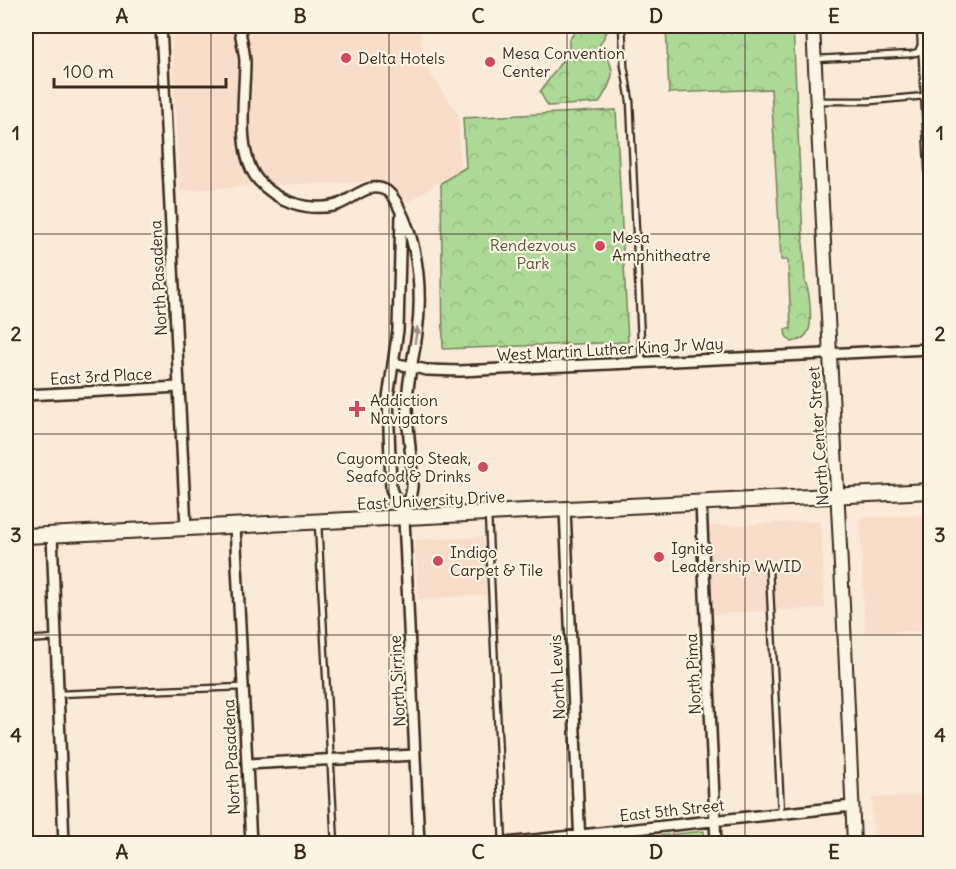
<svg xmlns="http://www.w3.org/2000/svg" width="956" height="869" viewBox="0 0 956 869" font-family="Delius,sans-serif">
<defs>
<pattern id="park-crowns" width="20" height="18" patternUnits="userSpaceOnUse" patternTransform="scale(1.5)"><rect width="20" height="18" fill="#add997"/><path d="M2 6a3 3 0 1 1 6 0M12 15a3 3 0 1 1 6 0" fill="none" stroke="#96ba82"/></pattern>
</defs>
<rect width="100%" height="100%" fill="#faead8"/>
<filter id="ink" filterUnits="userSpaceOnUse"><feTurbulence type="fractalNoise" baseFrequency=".0167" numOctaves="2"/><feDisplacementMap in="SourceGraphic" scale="12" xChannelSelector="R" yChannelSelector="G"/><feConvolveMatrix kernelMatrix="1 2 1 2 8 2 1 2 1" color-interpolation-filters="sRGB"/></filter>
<g filter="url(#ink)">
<path fill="#f8ddc8" d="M 171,26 L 418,26 L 427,69 L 458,114 L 460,169 L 408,202 L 365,182 L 270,185 L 180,191 Z
M 930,515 L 930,630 L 865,633 L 860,518 Z
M 821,521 L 825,608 L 714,614 L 709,526 Z
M 483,537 L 486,595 L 418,599 L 415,540 Z
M 930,795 L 930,843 L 874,843 L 872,798 Z"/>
<path fill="url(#park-crowns)" stroke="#74825a" stroke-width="1.5" d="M 579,26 L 608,26 L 608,30 L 599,46 C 619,71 614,77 599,103 L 548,106 L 540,92 L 569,51 L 569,40 Z
M 666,26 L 793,26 L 805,282 C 809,289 809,296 810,305 C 811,321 813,339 792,342 C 787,338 785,336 785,329 L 791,329 L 788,260 L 781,260 L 771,89 L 669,93 Z
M 616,110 L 628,342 L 443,349 L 441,183 L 466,167 L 463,118 Z
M 704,831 L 705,843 L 591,843 Z"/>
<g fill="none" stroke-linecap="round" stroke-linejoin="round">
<defs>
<path id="service" d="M 622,26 L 624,66 L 630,101 L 642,362
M 921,39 L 930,200
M 816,59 L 911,54 L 918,52 L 921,45 L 920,26
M 819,101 L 870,101 L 925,96
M 488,514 L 503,844
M 318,523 L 335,844
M 769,569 L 781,813
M 26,640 L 56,638
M 58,694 L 243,687"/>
<path id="minor" d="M 161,26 L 186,528
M 239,26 C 241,37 244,49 245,61 C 245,94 235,155 259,181 C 277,201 305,211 333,206 C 351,203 367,179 387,191 C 395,197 399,208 404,218 C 419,252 422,296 417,333 C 414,357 407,381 407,405 C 407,432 413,460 412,487 C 411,497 407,508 404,518 L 419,844
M 401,215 L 398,330 L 388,398 L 391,489 L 404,518
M 393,363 L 427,370 L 460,371 L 930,349
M 26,395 L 179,387
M 701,503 L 716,844
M 565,510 L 580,844
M 235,526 L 251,844
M 52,535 L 64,844
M 247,764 L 415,755
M 496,844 L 852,806"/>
<path id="tertiary" d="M 813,26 C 826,298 843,571 854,844"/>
<path id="secondary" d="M 26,536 L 930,491"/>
</defs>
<use href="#service" stroke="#3b2a1e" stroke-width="9"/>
<use href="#minor" stroke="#3b2a1e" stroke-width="14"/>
<use href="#tertiary" stroke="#3b2a1e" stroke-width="16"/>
<use href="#secondary" stroke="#3b2a1e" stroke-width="18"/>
<use href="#service" stroke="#fcf5e5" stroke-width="4.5"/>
<use href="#minor" stroke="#fcf5e5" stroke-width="9"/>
<use href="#tertiary" stroke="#fcf5e5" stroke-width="12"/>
<use href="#secondary" stroke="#fcf5e5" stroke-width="14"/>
</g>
<defs><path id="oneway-solid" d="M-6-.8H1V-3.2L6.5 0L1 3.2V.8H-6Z" transform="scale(1.5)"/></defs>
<use fill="#9c9082" href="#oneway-solid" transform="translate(416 335) rotate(-82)"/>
</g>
<path fill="none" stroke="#3b2a1e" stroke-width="1.5" stroke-opacity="0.55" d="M 211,26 L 211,844M 389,26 L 389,844M 567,26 L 567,844M 745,26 L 745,844M 26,234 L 930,234M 26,434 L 930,434M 26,635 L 930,635"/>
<g fill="#d1495b" stroke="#fcf5e5" stroke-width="2">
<circle cx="346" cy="58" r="6"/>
<circle cx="490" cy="62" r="6"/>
<circle cx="600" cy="246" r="6"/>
<path d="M354 400h6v6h6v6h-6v6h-6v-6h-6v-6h6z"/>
<circle cx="483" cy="467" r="6"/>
<circle cx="659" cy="557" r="6"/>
<circle cx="438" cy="561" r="6"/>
</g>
<g text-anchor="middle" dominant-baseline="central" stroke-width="4.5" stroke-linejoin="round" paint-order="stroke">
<g font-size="16" fill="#3b2a1e" stroke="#fcf5e5" text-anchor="start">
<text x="502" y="53">Mesa Convention<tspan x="502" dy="18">Center</tspan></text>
<text x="358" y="58">Delta Hotels</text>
<text x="612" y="237">Mesa<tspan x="612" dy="18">Amphitheatre</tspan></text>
<text x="370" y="400">Addiction<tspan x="370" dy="18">Navigators</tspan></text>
<text x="471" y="458" text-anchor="end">Cayomango Steak,<tspan x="471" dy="18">Seafood &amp; Drinks</tspan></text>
<text x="671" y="548">Ignite<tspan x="671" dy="18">Leadership WWID</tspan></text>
<text x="450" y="552">Indigo<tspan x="450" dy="18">Carpet &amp; Tile</tspan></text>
</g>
<g font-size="16" fill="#58563c" stroke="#fcf5e5">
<text x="533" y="245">Rendezvous<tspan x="533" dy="18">Park</tspan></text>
</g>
<g font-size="16" fill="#3b2a1e" stroke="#fcf5e5">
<text transform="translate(158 278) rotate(-93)">North Pasadena</text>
<text transform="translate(610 349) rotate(-3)">West Martin Luther King Jr Way</text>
<text transform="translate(101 376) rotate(-3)">East 3rd Place</text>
<text transform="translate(818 436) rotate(-94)">North Center Street</text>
<text transform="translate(431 500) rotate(-3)">East University Drive</text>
<text transform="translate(693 674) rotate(-93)">North Pima</text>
<text transform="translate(557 677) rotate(-93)">North Lewis</text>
<text transform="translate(397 681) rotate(-93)">North Sirrine</text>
<text transform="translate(231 757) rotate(-93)">North Pasadena</text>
<text transform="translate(672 810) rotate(-6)">East 5th Street</text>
</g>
</g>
<rect width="956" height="869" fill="none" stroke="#fcf5e5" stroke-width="66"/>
<path d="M54 78v9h172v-9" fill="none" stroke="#3b2a1e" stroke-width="3"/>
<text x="63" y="78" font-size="18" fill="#3b2a1e" stroke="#fcf5e5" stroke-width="4.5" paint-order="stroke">100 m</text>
<rect x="33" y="33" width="890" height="803" fill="none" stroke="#3b2a1e" stroke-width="2"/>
<g font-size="20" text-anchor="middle" font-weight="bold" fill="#3b2a1e">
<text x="122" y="23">A</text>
<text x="300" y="23">B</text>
<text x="478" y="23">C</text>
<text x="656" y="23">D</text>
<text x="834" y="23">E</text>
<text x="16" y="140">1</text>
<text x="940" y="140">1</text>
<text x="16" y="341">2</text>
<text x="940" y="341">2</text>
<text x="16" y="542">3</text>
<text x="940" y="542">3</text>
<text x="16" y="742">4</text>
<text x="940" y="742">4</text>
<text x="122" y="859">A</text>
<text x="300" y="859">B</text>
<text x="478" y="859">C</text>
<text x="656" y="859">D</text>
<text x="834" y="859">E</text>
</g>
</svg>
